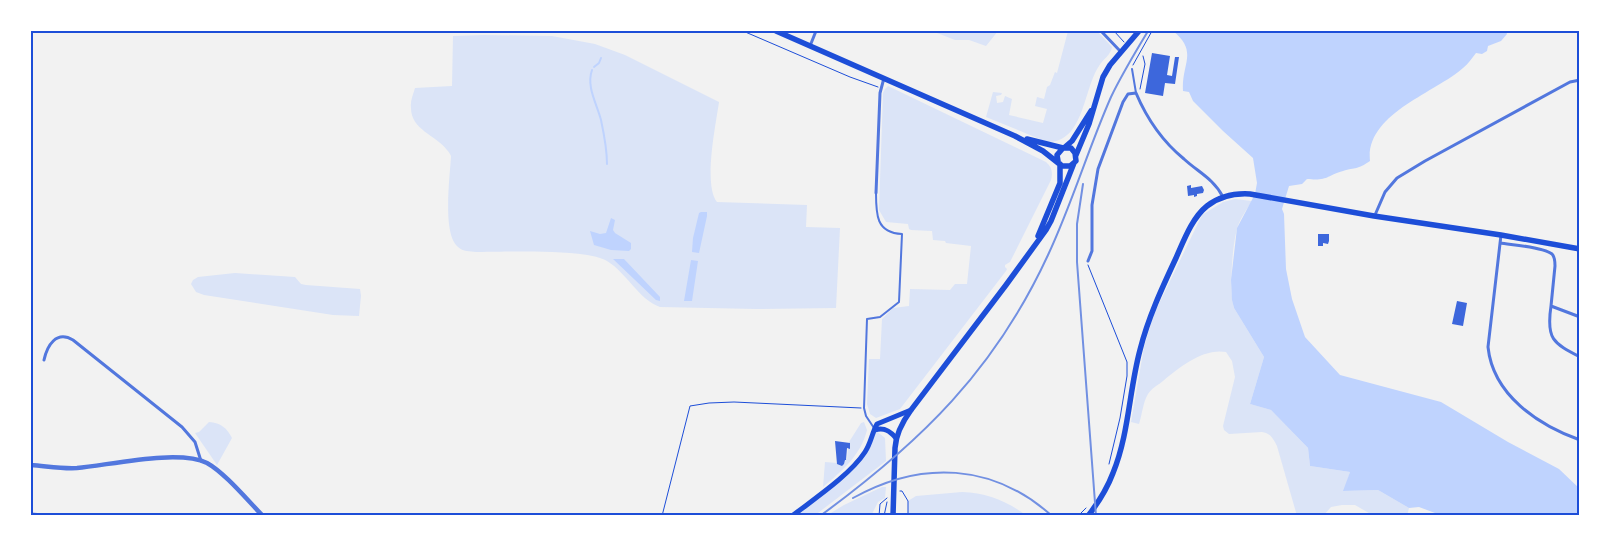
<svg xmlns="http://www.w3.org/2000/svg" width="1611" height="547" viewBox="0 0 1611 547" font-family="'Source Serif 4',serif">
<rect width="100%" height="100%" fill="#f2f2f2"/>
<path fill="#dbe4f7" d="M 932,31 L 998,31 L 986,46 L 969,40 L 955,40 Z
M 1068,31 L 1097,31 L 1112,47 C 1111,55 1103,59 1099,66 C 1083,90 1084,143 1047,142 L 986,117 L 993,92 L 1002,93 L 1001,95 L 996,96 L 997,103 L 1003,102 L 1005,96 L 1012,99 L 1009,115 L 1043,123 L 1047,109 L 1035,106 L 1037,97 L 1044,99 L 1047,87 L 1050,85 L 1055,72 L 1057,73 Z
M 484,35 L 552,36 L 595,44 L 625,55 L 719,102 C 716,124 703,185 717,202 L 807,205 L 806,227 L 840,228 L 836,308 L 756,309 L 660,307 C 638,299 627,273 607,261 C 585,248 505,252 476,252 C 470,251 463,252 458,247 C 442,234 450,177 451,156 C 450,154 449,152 447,150 C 436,135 411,130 411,108 C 410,101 413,95 415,88 L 452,86 L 453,36 Z
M 888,86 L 1046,162 C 1052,167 1053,173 1051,180 L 1010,262 L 1005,265 L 1005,267 L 1007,269 L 1006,271 L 900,409 L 876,418 L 870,414 L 867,404 L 869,359 L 880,359 L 882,319 L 893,308 L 909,306 L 910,289 L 950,290 L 955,284 L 967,284 L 971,246 L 946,243 L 945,241 L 933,240 L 932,231 L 911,230 L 909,229 L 908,224 L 886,222 L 879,210 L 883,93 L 885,89 Z
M 1235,199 L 1252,201 C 1247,209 1239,220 1237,229 C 1232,247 1229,291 1234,308 L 1264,357 L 1250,404 L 1271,410 L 1308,448 L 1310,466 L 1350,472 L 1344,491 L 1378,490 L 1409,508 L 1407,516 L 1374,516 L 1355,505 L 1342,505 L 1331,507 L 1323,516 L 1297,516 L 1277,446 C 1273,439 1271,433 1262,432 L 1229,434 L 1224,430 L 1223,426 L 1235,377 L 1232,361 L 1226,352 C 1203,348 1180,367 1163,381 C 1158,385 1152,388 1148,394 C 1143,402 1142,415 1139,424 L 1131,422 L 1144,347 L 1154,314 L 1202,215 L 1223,202 Z
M 235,273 L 295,277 L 301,284 L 306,285 L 360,289 L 361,296 L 359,316 L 333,315 L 204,295 L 196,292 L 191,284 L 193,280 L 198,277 Z
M 209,422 C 221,423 227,428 232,438 L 217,465 L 195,433 L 199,432 Z
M 864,422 L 867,430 C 861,455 842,471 823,487 L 825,462 L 837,463 L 842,466 L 844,464 L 845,459 L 847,459 L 848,448 L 850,448 L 849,442 L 861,423 Z
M 875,430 L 885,438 L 886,461 L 814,516 L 792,516 L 836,481 L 862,457 Z
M 882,487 L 886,487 L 885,498 L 878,502 L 871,516 L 826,516 L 844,505 Z
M 962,492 C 987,493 1007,501 1027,516 L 908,516 L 908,501 L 916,496 Z"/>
<path fill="#bfd3fe" d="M 1173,31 L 1506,31 L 1507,34 L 1501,41 L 1488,46 L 1487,51 L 1482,54 L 1476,53 C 1472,58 1468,64 1463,68 C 1435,93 1365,114 1370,161 C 1357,170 1356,167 1343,171 C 1326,176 1328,181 1307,179 L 1302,184 L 1289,186 L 1282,209 L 1284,214 L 1286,269 L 1292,299 L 1305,337 L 1340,375 L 1441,402 L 1508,442 L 1559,469 L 1580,489 L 1580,516 L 1443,516 L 1419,507 L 1409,508 L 1378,490 L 1343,491 L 1350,472 L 1310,466 L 1308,448 L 1271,410 L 1250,404 L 1264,357 L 1234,308 L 1232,300 L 1231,280 L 1237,228 L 1255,194 L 1257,183 L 1253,158 L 1223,131 L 1193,101 L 1189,92 L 1183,91 C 1181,64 1199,52 1173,31 Z
M 701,212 L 707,212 L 707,216 L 699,253 L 692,252 L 693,238 L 699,213 Z
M 611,218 L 615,220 L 613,230 L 615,233 L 631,243 L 631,249 L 629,251 L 611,250 L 594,245 L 590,231 L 600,234 L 606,233 Z
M 613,259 L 624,259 L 660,297 L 660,301 L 656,300 Z
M 691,260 L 698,261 L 692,301 L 684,301 Z"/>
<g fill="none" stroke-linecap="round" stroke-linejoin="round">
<path stroke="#bfd3fe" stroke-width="2" d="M 594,67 L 599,63 L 601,58
M 592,70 C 586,87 597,104 601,120 C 604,134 607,150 607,164"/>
</g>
<path fill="#3d67dc" d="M 1152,53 L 1170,56 L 1167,75 L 1172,76 L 1175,57 L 1179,57 L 1175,84 L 1165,83 L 1163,96 L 1145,93 Z
M 1191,185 L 1191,188 L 1202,186 L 1204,190 L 1203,193 L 1197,194 L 1197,196 L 1194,197 L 1194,195 L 1188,196 L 1187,186 Z
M 1318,234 L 1329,234 L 1329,241 L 1328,244 L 1323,243 L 1323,246 L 1318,246 Z
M 1457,301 L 1467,303 L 1463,326 L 1452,324 Z
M 835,441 L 850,443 L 850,449 L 847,448 L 846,460 L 845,460 L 844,464 L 842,466 L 837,464 Z"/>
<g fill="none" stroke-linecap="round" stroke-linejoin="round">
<path stroke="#1d4ed8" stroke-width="1" d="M 743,31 L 850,77 L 878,87
M 1114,31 L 1124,42
M 1133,65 L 1152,31
M 1140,89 L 1145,64 L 1143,56
M 1088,265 L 1127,362 L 1127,376 L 1120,418 L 1109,464
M 900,491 L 902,491 L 908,501 L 908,516
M 662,516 L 690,406 L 709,403 L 734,402 L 861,408
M 879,516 L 880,504 L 887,498
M 884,516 L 887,502
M 1078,516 L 1086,508"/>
<path stroke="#5277de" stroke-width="2" d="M 1132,69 L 1136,93
M 874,428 L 866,416 L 864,408 L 867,319 L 880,317 L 899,302 L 902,234 C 876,233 876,214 876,193"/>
<path stroke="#5277de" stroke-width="3" d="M 1101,31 L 1121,52
M 810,46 L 816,31
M 876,193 L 880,93 L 884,78
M 1375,215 L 1385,192 L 1397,178 L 1425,161 L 1570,82 L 1580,80
M 1501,235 L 1488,347 C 1493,395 1538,425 1580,440
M 1500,243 C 1512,245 1544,247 1552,254 C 1555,257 1555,261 1555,266 L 1551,306 L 1580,317
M 1088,261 L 1092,251 L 1092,205 L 1098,169 L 1123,102 L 1128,94 L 1136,93 C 1147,119 1162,141 1184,159 C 1198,172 1214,179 1223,197
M 1551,306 C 1546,339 1553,343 1580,357
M 44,360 C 47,346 56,330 73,340 L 182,427 L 195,442 L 201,461
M 31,514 L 56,516"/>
<path stroke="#5277de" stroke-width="4.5" d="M 31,465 C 46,466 62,469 77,468 C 110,465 178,449 207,463 C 225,473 248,501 263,516"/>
<path stroke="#1d4ed8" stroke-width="5" d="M 875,430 C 884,427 890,431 896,438
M 792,516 C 814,499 850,475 865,452 C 871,443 872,433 877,424 L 911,410"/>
<path stroke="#1d4ed8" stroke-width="5.5" d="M 1065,147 L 1072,141 L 1091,111
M 1076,155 L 1089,124 L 1103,77 L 1110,65 L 1139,31
M 1088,516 C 1098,503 1107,489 1113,473 C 1129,434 1129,391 1140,350 C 1148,318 1162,288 1176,258 C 1184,240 1192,218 1207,206 C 1220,196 1234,193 1250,194 L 1374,216 L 1501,235 L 1580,249"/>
<path stroke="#1d4ed8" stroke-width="5.5" d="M 776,31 L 1015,136 L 1043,151 L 1062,166 L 1070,166 L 1076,161 L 1075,153 L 1071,148 L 1063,148 L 1057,155 L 1058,161
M 1027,139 L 1063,148
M 1038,236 L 1060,183 L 1060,164
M 893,516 L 895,448 C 896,433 903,421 911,410 L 1006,285 L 1046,230 L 1051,221 L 1074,163"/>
<path stroke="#7290e2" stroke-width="2" d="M 1083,184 L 1077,224 L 1077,262 L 1096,516
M 853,498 C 921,460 993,463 1052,516
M 820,516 C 921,442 995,370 1048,255 C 1072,204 1088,149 1111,97 C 1122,74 1135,53 1148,31"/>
</g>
<rect width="1611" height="547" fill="none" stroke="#ffffff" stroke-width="65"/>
<rect x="32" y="32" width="1546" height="482" fill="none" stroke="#1d4ed8" stroke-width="2"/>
</svg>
